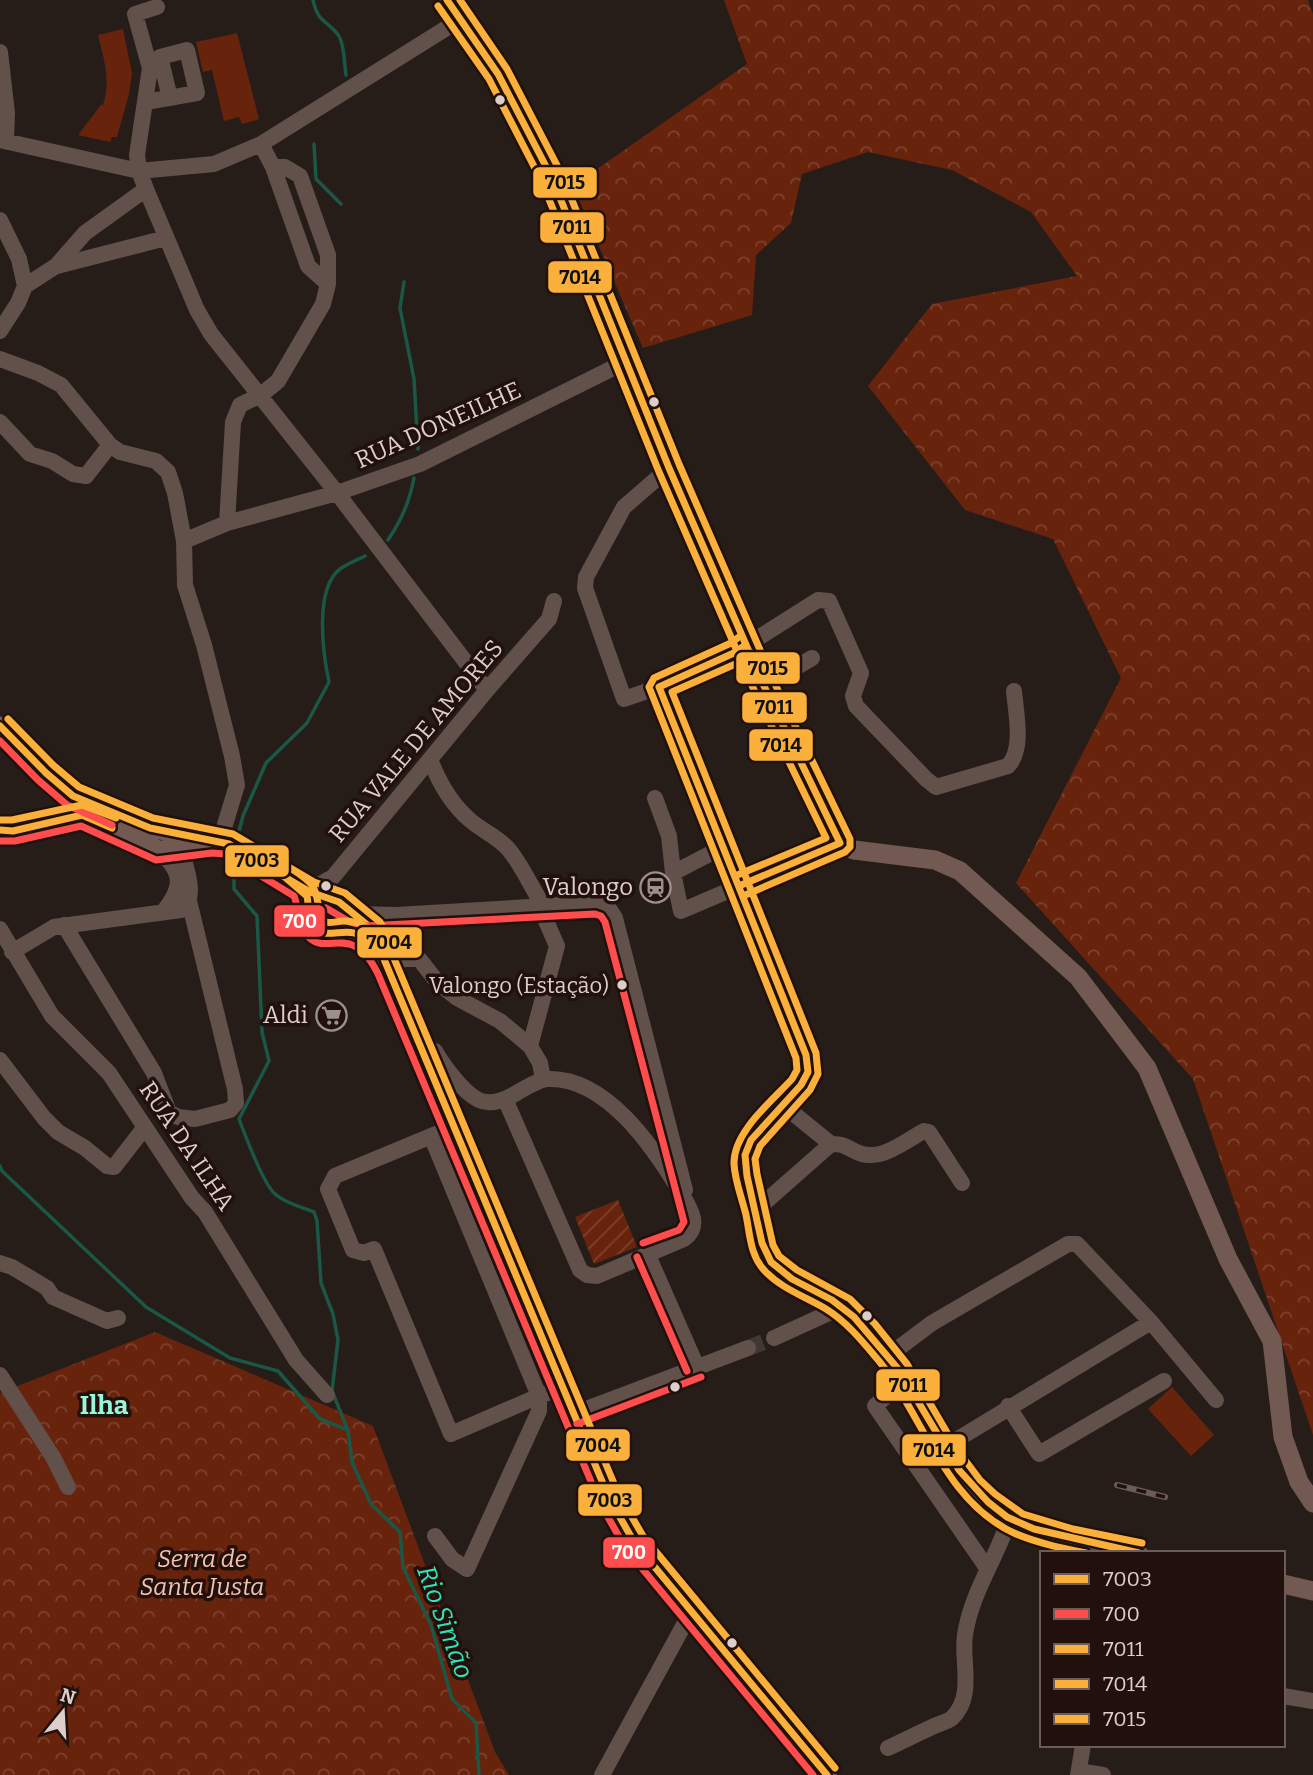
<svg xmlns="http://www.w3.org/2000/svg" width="1313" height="1775" viewBox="0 0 1313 1775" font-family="Bitter,serif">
<defs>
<pattern id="forest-crowns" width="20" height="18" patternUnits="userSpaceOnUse" patternTransform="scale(1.75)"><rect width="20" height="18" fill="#68230d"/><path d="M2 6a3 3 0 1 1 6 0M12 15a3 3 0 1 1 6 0" fill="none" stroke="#7d422f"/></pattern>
<pattern id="garden-furrows" width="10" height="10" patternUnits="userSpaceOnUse" patternTransform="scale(1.75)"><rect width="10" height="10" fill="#68230d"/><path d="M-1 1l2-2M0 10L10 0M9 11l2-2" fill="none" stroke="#7d422f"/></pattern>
</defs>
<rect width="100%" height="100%" fill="#261d19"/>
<path fill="#68230d" d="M 123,29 L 132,73 L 129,94 L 117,137 L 112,137 L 110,142 L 78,135 L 101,105 L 103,105 C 111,80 104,60 98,35 Z
M 237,33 L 259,119 L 242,124 L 239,117 L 224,121 L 212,70 L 203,72 L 196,42 Z
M 1172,1387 L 1214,1435 L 1191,1456 L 1148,1409 Z"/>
<path fill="url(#forest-crowns)" d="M 724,0 L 1308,0 L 1313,14 L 1313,1435 L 1193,1079 L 1016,883 L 1121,678 L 1053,539 L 965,510 L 868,386 L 932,304 L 1077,276 L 1031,212 L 952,170 L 868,152 L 802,174 L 791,223 L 756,255 L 752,315 L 643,348 L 573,186 L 747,64 Z
M 155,1332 L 373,1426 L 495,1752 L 509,1775 L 0,1775 L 0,1393 Z"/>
<path fill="url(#garden-furrows)" d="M 618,1200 L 637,1247 L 594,1264 L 575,1217 Z"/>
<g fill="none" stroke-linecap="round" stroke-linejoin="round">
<path stroke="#1a5746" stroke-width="3.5" d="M 313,0 C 318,24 328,20 339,36 C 345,47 344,63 346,75
M 314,144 L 316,179 L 341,204
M 404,282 L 400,308 L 414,379 L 418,449
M 388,540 C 402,519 409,503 414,478
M 238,835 L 243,816 L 266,763 L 307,723 L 329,682 C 323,654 314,589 340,569 C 347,564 357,560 365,556
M 234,856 L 234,889 L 257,916 L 262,1032 L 269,1061 L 239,1119 C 245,1135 263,1182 274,1193 C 285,1203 301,1207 314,1212 L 317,1221 L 321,1283 L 333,1314 L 338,1340 L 332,1391 L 347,1428
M 0,1166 L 2,1171 L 146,1307 L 230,1358 L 278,1371 L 320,1419 L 348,1430 L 352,1462 L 371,1504 L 400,1532 L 403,1567 L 431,1625 L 452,1699 L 476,1723 L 479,1775"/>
<path stroke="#413834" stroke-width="16" stroke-dasharray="16 8" stroke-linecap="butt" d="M 748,1348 L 774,1338"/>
<path stroke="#62504b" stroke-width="16" d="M 0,52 L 7,113 L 6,140
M 160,57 L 170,98
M 150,68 L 135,14 L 157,7
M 146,102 L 197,93 L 187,50 L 160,57 L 150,68 L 137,155 L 139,171 L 146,189 L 197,310 L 211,334 L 337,493 L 487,690
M 0,140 L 139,171 L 214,164 L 261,144 L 461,19
M 261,144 L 273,167 L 308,266 L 328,284
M 0,220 L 19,259 L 25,286
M 57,266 L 166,238
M 0,331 L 18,303 L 25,286 L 56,266 L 85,233 L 146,189
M 0,359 L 38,373 L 61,385 L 110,445 L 120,452 L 156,461 L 168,472 L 175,493 L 184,541 L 185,585 L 204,645 L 232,756 L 237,785 L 220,841
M 0,422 L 30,454 L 52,461 L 73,474 L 86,476 L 110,445
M 669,468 L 624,507 L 586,577 L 585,588 L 624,699 L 659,687 L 736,652 L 818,600 L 829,601 L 861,673 L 853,696 L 856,706 L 926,779 L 936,787 L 1008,766 C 1024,749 1016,714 1014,691
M 227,523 L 233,422 L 240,405 L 261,395 L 278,381 L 323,304 L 328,284 L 328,255 L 300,176 L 285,167 L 273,167
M 184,541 L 227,523 L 337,493 L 420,464 L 625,362
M 764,686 L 812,658
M 659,687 L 806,1055 L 808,1072 L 801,1085 L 751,1140 C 746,1148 744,1155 745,1165 C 746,1180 752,1196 756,1211 C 759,1224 760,1240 765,1253 C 776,1280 831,1292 854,1317 C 871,1336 890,1356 904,1378 C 938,1431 951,1479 1007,1517 C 1033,1534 1107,1546 1140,1553
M 430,759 C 439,783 452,805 471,821 C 484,832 499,837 510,851 C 521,865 529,882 538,897 L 539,905 L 557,946 L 530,1046 L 540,1063 L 543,1079
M 655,798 L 669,836 L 673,873 L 681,911 L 840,843
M 158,850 C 183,872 184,886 163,912
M 673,873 L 723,847
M 302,885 L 315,887 L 333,877 L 487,690 L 549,619 L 554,601
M 355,914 L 396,915 L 596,903 L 608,907 L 615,918 L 685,1190
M 64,925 L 154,1073 L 169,1112 L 178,1117 L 195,1119 L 230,1110 L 236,1103 L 235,1089 L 189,901
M 0,929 L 52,1016 L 109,1073 L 192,1198 L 205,1212 L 296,1360 L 327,1395
M 12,952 L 54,927 L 181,910 C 199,897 185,867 181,849
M 385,963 L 412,958 L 420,960 L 438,983 L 457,998 L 500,1021 L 530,1046
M 421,1047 L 435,1051 C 443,1065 469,1102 487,1102 C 496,1103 506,1099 513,1095 C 523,1090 536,1080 547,1079 C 606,1076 654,1148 681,1193 C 690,1208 702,1226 684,1239 L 597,1276 L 587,1275 L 580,1270 L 505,1099
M 0,1060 L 44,1118 L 58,1132 L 85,1148 L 107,1166 L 114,1167 L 145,1127
M 787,1101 L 794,1114 L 831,1144 C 846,1143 849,1150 862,1154 C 883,1160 907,1140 924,1131 L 929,1132 L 962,1183
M 453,1127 L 335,1176 L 328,1189 L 353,1250 L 364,1253 L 374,1249 L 451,1434 L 539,1396 L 562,1388
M 431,1136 L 539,1396 L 539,1411 L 467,1569 L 452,1559 L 435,1536
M 756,1210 L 831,1144
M 647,1253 L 697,1367
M 0,1263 L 12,1267 L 47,1288 L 53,1297 L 107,1321 L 118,1318
M 774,1338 L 842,1307
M 888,1356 L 932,1323 L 1068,1244 L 1077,1244 L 1151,1322 L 1216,1400
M 0,1375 L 53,1457 L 68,1487
M 905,1379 L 875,1406 L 987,1568
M 1008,1406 L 1039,1454 L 1164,1381
M 573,1414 L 748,1348
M 943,1448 L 1151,1322
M 1283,1696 L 1313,1701
M 888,1748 C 903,1741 917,1734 932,1727 C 938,1724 947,1722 952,1718 C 975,1696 961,1662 965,1635 C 971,1593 997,1558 1009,1519
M 1079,1771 L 1103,1775
M 602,1775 L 692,1610
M 1078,1775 L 1083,1745"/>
<path stroke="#725951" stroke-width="19" d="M 447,0 L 498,74 L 552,178 L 669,468 L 764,686 L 834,835 L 840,843 L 854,850 L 935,860 L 960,871 L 1078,977 L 1147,1068 L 1228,1259 L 1272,1341 L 1283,1437 L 1299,1482 L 1313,1503
M 0,726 L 46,773 L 73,796 L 150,828 L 229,844 L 310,892 L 339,902 L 371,928 L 377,938 L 383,959 L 573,1414 L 609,1498 L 634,1542 L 735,1662 L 738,1670 L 827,1775
M 0,830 L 13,831 L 82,815 L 158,850 L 181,849 L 208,842
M 298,885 C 315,901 304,919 315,930 C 332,944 350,918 375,948
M 1283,1584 L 1313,1591"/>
<defs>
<path id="rail" d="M 1117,1485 L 1165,1497"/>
</defs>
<use href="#rail" stroke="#695c59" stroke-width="6"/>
<use href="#rail" stroke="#21100b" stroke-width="3.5" stroke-dasharray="10" stroke-linecap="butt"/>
<defs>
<path id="bus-1" d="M 0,726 L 46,773 L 73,796 L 150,828 L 229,844 L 310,892 L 339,902 L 371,928 L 609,1498 L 634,1542 L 827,1775
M 0,830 L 13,831 L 82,815 L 112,828
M 286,878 L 307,896 C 309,905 307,916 311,924 C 320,941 340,929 354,933 C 365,936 373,945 380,954"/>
<path id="bus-2" d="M 0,741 L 38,780 L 67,805 L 112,825
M 0,841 L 15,841 L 81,826 L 156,860 L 212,853 L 225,854 L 294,896 C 299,908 297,922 305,933 C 325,961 351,918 378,974 L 600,1503 L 626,1549 L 813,1775
M 326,908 L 350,922 L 366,926 L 595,914 L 601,916 L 605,922 L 684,1222 L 679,1230 L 643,1243
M 637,1257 L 687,1371
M 577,1424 L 701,1377"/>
<path id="bus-3" d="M 447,0 L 498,74 L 552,178 L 669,468 L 764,686 L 840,843 L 739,886
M 745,645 L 736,652 L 659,687 L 806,1055 L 808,1072 L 801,1085 L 751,1140 L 745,1155 L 747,1176 L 762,1243 L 771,1262 L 792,1279 L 832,1300 L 854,1317 L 899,1370 L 959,1470 L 988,1502 L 1007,1517 L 1034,1529 L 1139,1553"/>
<path id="bus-4" d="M 438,6 L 489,79 L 542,182 L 659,472 L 754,690 L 826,838 L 735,876
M 739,637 L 731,643 L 654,678 L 649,687 L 796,1058 L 797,1070 L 792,1079 C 772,1101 733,1132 734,1164 C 735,1182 742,1198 746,1215 C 750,1234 750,1255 764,1270 C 780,1288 806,1297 826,1309 C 847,1322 863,1342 879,1361 C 924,1417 944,1501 1014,1533 C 1037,1543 1062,1548 1086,1553"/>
<path id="bus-5" d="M 460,0 L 507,69 L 561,173 L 679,464 L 774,682 L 850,839 L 850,847 L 845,852 L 743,896
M 751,653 L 740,662 L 672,692 L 816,1053 L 818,1074 L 810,1090 L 760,1146 L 755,1159 L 757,1174 L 773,1245 L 779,1256 L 797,1270 L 850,1299 L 875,1324 L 907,1364 L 956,1448 L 980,1480 L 995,1494 L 1023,1514 L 1073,1529 L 1142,1543"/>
<path id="bus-6" d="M 8,719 L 53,765 L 79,787 L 153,818 L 233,834 L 314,882 L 345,893 L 380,922 L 387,934 L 393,956 L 618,1493 L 643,1536 L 835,1768
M 1,820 L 12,820 L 82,805 L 116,818
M 292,869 C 323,889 313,891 322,921 C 329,925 336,921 344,921 C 364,921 377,933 388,947"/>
</defs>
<use href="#bus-1" stroke="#21100b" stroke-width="12"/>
<use href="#bus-2" stroke="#21100b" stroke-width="12"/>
<use href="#bus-3" stroke="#21100b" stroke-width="12"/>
<use href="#bus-4" stroke="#21100b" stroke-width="12"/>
<use href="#bus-5" stroke="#21100b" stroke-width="12"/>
<use href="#bus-6" stroke="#21100b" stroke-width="12"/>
<use href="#bus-1" stroke="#fbb03b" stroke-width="7"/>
<use href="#bus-2" stroke="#ff4d4d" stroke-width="7"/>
<use href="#bus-3" stroke="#fbb03b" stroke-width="7"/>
<use href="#bus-4" stroke="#fbb03b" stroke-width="7"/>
<use href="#bus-5" stroke="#fbb03b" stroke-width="7"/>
<use href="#bus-6" stroke="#fbb03b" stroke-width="7"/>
</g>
<defs>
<symbol id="station-ring" viewBox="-11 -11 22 22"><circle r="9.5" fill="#21100b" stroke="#9c908d" stroke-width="1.5"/><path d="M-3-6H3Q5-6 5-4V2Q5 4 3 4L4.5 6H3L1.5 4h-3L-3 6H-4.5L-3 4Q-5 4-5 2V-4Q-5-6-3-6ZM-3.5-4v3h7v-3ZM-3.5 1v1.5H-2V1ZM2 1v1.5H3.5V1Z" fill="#9c908d"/></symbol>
<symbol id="supermarket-ring" viewBox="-11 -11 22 22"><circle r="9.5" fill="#21100b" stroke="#9c908d" stroke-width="1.5"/><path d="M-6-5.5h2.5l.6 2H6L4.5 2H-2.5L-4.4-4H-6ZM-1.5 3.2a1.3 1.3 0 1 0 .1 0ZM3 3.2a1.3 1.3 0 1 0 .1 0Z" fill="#9c908d"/></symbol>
</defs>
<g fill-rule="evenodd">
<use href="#station-ring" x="638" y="870" width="35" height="35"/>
<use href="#supermarket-ring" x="314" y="998" width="35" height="35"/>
</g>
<g fill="#dbcecb" stroke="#21100b" stroke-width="2.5">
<circle cx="500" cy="100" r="6"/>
<circle cx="654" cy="402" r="6"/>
<circle cx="326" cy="886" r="6"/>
<circle cx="622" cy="985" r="6"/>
<circle cx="867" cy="1316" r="6"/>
<circle cx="675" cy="1387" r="6"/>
<circle cx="732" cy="1643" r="6"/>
</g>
<g text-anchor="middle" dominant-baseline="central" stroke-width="7" stroke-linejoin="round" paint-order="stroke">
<g font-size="22" fill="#dbcecb" stroke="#21100b" text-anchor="end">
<text x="609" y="985">Valongo (Estação)</text>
</g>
<g font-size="24" fill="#dbcecb" stroke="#21100b">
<text transform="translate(438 425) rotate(-24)">RUA DONEILHE</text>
<text transform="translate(416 741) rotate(-50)">RUA VALE DE AMORES</text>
<text transform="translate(187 1146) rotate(56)">RUA DA ILHA</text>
</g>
<g font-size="24" fill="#dbcecb" stroke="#21100b" text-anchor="end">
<text x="633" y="887">Valongo</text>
<text x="308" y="1015">Aldi</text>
</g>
<g font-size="24" font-style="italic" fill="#f3c2b3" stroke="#21100b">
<text x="202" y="1559">Serra de<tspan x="202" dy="28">Santa Justa</tspan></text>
</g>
<g font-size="26" font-weight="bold" fill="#99f7d9" stroke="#21100b">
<text x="104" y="1405">Ilha</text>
</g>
<g font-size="26" font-style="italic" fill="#2ee4b9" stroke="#21100b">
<text transform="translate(445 1622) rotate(70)">Rio Simão</text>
</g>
</g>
<g stroke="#21100b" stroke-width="2.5">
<rect x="532" y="166" width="66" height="33" rx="7" fill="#fbb03b"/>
<rect x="539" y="211" width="66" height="33" rx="7" fill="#fbb03b"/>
<rect x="547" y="260" width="66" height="34" rx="7" fill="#fbb03b"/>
<rect x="735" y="651" width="66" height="34" rx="7" fill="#fbb03b"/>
<rect x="741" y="691" width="67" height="33" rx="7" fill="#fbb03b"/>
<rect x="748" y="728" width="66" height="34" rx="7" fill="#fbb03b"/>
<rect x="224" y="844" width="66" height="34" rx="7" fill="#fbb03b"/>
<rect x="273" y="904" width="53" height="34" rx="7" fill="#ff4d4d"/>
<rect x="356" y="926" width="67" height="33" rx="7" fill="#fbb03b"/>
<rect x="875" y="1368" width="66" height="34" rx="7" fill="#fbb03b"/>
<rect x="565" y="1428" width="66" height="34" rx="7" fill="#fbb03b"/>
<rect x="901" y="1433" width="66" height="34" rx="7" fill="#fbb03b"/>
<rect x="577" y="1483" width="66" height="34" rx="7" fill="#fbb03b"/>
<rect x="602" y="1536" width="54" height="33" rx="7" fill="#ff4d4d"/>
</g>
<g font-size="19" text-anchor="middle" font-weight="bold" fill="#fff">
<text x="300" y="928">700</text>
<text x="629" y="1559">700</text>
</g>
<g font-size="19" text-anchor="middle" font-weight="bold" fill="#111">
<text x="565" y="189">7015</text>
<text x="572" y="234">7011</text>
<text x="580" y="284">7014</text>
<text x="768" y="675">7015</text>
<text x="774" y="714">7011</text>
<text x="781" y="752">7014</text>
<text x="257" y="867">7003</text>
<text x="389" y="949">7004</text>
<text x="908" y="1392">7011</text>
<text x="598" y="1452">7004</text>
<text x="934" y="1457">7014</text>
<text x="610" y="1507">7003</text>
</g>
<rect x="1040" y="1551" width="245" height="196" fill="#21100b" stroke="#6b5c58" stroke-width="2"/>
<rect x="1054" y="1574" width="35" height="10" fill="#fbb03b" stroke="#6b5c58" stroke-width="2"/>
<text x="1103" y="1586" font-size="21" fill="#dbcecb">7003</text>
<rect x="1054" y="1609" width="35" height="10" fill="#ff4d4d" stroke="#6b5c58" stroke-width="2"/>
<text x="1103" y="1621" font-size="21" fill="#dbcecb">700</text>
<rect x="1054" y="1644" width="35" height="10" fill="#fbb03b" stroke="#6b5c58" stroke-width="2"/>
<text x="1103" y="1656" font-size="21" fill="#dbcecb">7011</text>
<rect x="1054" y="1679" width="35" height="10" fill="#fbb03b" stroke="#6b5c58" stroke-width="2"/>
<text x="1103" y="1691" font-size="21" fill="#dbcecb">7014</text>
<rect x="1054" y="1714" width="35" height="10" fill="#fbb03b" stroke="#6b5c58" stroke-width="2"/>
<text x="1103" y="1726" font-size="21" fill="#dbcecb">7015</text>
<g transform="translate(63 1712) rotate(18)" stroke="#21100b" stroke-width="5" paint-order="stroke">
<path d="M0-5L12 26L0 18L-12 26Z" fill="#dbcecb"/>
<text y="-10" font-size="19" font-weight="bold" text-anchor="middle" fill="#dbcecb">N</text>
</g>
</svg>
